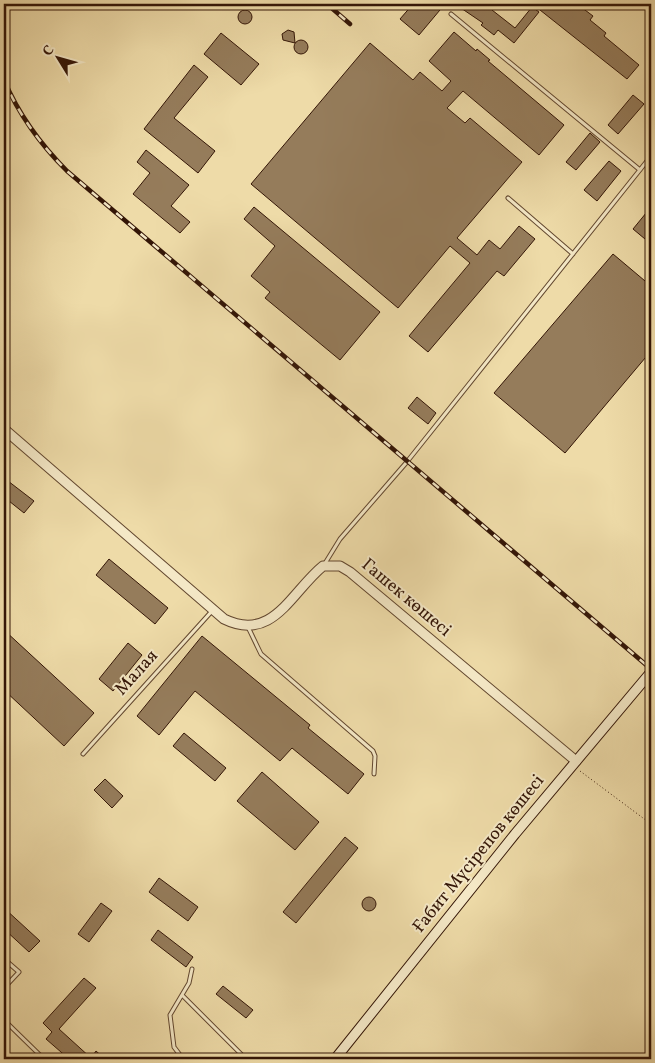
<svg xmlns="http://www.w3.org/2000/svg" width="655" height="1063" viewBox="0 0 655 1063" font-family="Vollkorn,serif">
<rect width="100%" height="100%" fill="#eedba8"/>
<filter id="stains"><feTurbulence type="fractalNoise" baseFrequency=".004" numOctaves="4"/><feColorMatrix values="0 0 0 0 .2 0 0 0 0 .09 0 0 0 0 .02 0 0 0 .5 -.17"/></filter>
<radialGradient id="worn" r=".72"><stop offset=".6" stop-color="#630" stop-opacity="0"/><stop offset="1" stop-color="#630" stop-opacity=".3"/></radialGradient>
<path fill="#957c5b" stroke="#341607" d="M 413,4 L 445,4 L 419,35 L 400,19 Z
M 455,4 L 497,4 L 492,10 L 515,28 L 532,7 L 539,12 L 514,43 L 498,30 L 494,35 L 481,25 L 483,23 Z
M 544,4 L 577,4 L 593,16 L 590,20 L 606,33 L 604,36 L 639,65 L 627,79 L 540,10 Z
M238 17a7 7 0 1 1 14 0a7 7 0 1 1-14 0Z
M 288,30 L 294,32 L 295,43 L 283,40 L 282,34 Z
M 454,32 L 476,51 L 477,49 L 490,60 L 488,61 L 564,125 L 539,155 L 463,91 L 447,108 L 465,123 L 470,118 L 522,162 L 457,238 L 477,255 L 489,240 L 500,249 L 519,226 L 535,239 L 504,276 L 497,271 L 428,352 L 409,336 L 470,263 L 450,246 L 398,308 L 251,184 L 370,43 L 413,80 L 420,72 L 442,91 L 451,81 L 429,61 Z
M 221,33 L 259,64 L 241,85 L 204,54 Z
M294 47a7 7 0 1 1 14 0a7 7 0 1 1-14 0Z
M 194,65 L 208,77 L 174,118 L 215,151 L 198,173 L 144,129 Z
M 633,95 L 644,104 L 618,134 L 608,125 Z
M 590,133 L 600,142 L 576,170 L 566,162 Z
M 146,150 L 189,185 L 171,206 L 190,222 L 180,233 L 133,194 L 150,173 L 137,162 Z
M 609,161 L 621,171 L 597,201 L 584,190 Z
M 254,207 L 380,312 L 340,360 L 265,298 L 270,292 L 251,276 L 275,246 L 244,219 Z
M 651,207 L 651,244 L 633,229 Z
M 613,254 L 651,286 L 651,351 L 565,453 L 494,393 Z
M 417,397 L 436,413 L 428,424 L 408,408 Z
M 8,481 L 34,501 L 24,513 L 4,497 L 4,486 Z
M 109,559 L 168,608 L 155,624 L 96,575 Z
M 4,630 L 94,713 L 64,746 L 4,690 Z
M 202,636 L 310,725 L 308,728 L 364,774 L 348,794 L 292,748 L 280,761 L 195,691 L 159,735 L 137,716 Z
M 128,643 L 142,655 L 113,691 L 99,679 Z
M 184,733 L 226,768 L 215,781 L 173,746 Z
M 262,772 L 319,822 L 295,850 L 237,801 Z
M 105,779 L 123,796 L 112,808 L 94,790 Z
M 345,837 L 358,848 L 296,923 L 283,912 Z
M 159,878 L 198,907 L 188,921 L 149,892 Z
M362 904a7 7 0 1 1 14 0a7 7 0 1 1-14 0Z
M 101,903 L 112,911 L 89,942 L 78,934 Z
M 4,908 L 40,941 L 29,952 L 4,929 Z
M 158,930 L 193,957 L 186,967 L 151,940 Z
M 84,978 L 96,988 L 59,1029 L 91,1058 L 96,1051 L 105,1059 L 69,1059 L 46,1039 L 52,1032 L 43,1023 Z
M 223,986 L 253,1010 L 246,1018 L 216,994 Z"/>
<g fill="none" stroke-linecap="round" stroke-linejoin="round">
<defs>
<path id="service" d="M 451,14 L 640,170
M 508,198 L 573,254
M 324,565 L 340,539 L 406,463 L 651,156
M 248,627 L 261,654 L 373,751 L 375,756 L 374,774
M 83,754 L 212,611
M 4,959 L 19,972 L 4,988
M 182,995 L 246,1059
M 4,1020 L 44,1059
M 183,1059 L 174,1047 L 170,1015 L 189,983 L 192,969"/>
<path id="tertiary" d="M 4,429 L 224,619 C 273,643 291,592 323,566 L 340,566 L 350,572 L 576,761"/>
<path id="secondary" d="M 335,1059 L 515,834 L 651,672"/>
</defs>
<use href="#service" stroke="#62472f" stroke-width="5"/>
<use href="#tertiary" stroke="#62472f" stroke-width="11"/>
<use href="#secondary" stroke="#341607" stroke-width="11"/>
<path stroke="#341607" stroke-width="1" stroke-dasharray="1 2.5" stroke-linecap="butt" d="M 580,771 L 651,824"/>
<use href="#service" stroke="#f4e8c6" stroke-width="3"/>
<use href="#tertiary" stroke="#f4e8c6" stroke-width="9"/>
<use href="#secondary" stroke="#f4e8c6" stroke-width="9"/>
<defs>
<path id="rail" d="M 327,4 L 350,24
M 4,80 C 19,115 40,144 67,171 L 651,669"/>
</defs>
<use href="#rail" stroke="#341607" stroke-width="4.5"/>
<use href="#rail" stroke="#f4e8c6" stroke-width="2.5" stroke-dasharray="8" stroke-linecap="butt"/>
</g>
<g text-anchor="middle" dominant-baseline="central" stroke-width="4" stroke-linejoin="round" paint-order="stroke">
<g font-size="18" fill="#341607" stroke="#f4e8c6">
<text transform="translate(406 598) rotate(40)">Гашек көшесі</text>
<text transform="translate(137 673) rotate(-48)">Малая</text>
<text transform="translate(479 854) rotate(-51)">Ғабит Мүсірепов көшесі</text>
</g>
</g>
<rect width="655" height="1063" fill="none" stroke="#eedba8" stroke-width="20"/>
<rect x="5" y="5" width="645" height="1053" fill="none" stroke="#341607" stroke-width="2.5"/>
<rect x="10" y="10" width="635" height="1043" fill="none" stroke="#341607"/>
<g transform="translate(58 58) rotate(307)" stroke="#f4e8c6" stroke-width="4" paint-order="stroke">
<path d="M0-4L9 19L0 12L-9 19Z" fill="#341607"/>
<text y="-8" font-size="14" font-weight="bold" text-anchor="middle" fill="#341607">С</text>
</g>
<rect width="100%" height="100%" filter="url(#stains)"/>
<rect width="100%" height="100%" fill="url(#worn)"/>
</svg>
